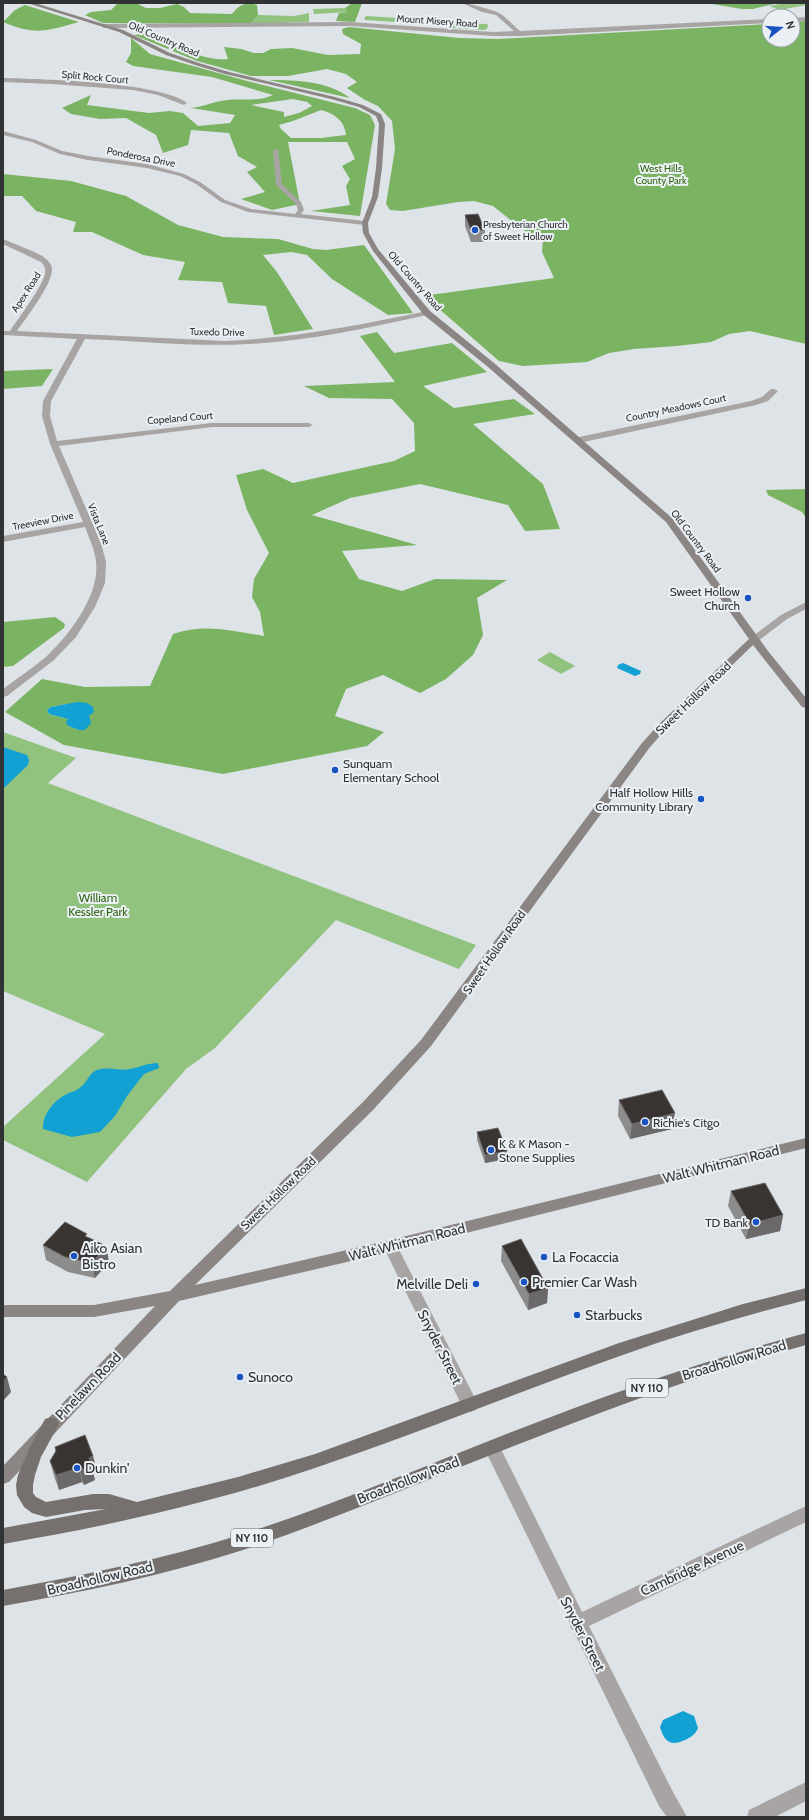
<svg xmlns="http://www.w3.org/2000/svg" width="809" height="1820" viewBox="0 0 809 1820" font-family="Cabin,sans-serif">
<rect width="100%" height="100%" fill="#dee3e8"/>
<path fill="#91c37e" d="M 786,3 L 801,3 L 806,5 L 780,10 L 769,6 Z
M 345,8 L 347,12 L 314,14 L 313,9 Z
M 309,13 L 309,22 L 250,24 L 258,15 L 294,16 Z
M 366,16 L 398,18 L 400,18 L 395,22 L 365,20 L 364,19 Z
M 456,23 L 487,24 L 488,25 L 487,29 L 484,30 L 452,28 L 453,24 Z
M 550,652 L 575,666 L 561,674 L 537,660 Z
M 3,732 L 76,758 L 48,783 L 476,945 L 459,969 L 336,920 L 215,1048 L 186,1069 L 87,1182 L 3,1140 L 3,1127 L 105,1034 L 3,991 Z"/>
<path fill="#7ab462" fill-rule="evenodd" d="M 118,3 L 136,3 L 146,8 L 160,8 L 177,4 L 184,7 L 190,13 L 232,14 C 239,5 246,1 257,5 L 258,15 L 250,24 L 103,23 L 85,15 L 91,12 L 111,10 Z
M 352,3 L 362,3 L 355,22 L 336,21 L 339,13 L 347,12 L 345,8 Z
M 706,3 L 778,3 L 753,9 L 742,9 Z
M 25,5 L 79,22 C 46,31 36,36 3,22 L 15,10 Z
M 806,21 L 806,344 L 750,331 L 729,334 L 711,342 L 677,346 L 634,349 L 609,353 L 587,362 L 523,366 L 499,361 L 430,301 L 430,295 L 554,278 L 542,252 L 543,240 L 523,230 L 493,206 L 474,201 L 458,202 L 403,211 L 390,210 L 386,204 L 395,149 L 392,121 L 378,106 L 365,100 L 347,88 L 357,82 L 346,74 L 327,69 L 288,76 L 251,76 L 197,61 L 134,35 C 150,32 157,40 171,45 C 188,52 211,61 228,59 L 224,47 L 241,49 L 254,53 L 263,53 L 271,49 L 292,48 L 328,55 L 360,54 L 361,44 L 343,34 L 342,29 L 349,27 L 459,38 L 498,39 L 769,24 L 769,40 L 793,40 L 793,22 Z
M 131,38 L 150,54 L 247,81 L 355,108 L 370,115 L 375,125 L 360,216 L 311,211 L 350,205 L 346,186 L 350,179 L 342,166 L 355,159 L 347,142 L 288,142 L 300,204 L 272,210 L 241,199 L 265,192 L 247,172 L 257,167 L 238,156 L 229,133 L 191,130 L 188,145 L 163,153 L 156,135 L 126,118 L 100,119 L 71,114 L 62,108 L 91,95 L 87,105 L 149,113 L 170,111 L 183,113 L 198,126 L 230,123 L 235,115 L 191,108 C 202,107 210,103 221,101 C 238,97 256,103 273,95 L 212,77 L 133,66 L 126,62 L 131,53 ZM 293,99 L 307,102 L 312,106 L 299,113 L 284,117 L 284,112 L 251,105 ZM 321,110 C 335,114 344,120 346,135 L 321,138 L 291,138 L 281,129 L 279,125 L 293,121 Z
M 269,80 C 296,80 328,81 350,98 Z
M 3,174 L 71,181 L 126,196 L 178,225 L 223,237 L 278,239 L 313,249 L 326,250 L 364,245 L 413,313 L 388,315 L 332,279 L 307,255 L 291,252 L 263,255 L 277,272 L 313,329 L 274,335 L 266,306 L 228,303 L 222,282 L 178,280 L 185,262 L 143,255 L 92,232 L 73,232 L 76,222 L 36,211 L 22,196 L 3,196 Z
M 377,332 L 394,353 L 452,343 L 487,372 L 423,386 L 454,408 L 514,399 L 535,414 L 473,424 L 543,484 L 560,529 L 525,531 L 508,505 L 420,484 L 350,498 L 312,515 L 417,545 L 342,551 L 359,579 L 402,591 L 435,579 L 507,580 L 477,598 L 483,635 L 473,655 L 446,679 L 420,693 L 383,675 L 346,689 L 335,716 L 384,732 L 367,746 L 223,774 L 64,745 L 5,712 L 42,679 L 85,687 L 150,686 L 173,634 C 204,623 232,631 264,636 L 260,612 L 252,597 L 254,579 L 269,553 L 247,510 L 236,475 L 263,469 L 293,483 L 394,461 L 415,451 L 414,423 L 392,399 L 329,398 L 304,386 L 395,382 L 360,336 ZM 67,704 L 89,716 L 89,720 L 79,730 L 68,726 L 68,719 L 49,714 L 47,710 L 51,707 Z
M 53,369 L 42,386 L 3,389 L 3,371 Z
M 806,489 L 806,518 L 802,512 L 768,495 L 766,490 Z
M 55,617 L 65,624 L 64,628 L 13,666 L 3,667 L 3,622 Z"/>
<path fill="#12a1d2" d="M 623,663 L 641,671 L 640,674 L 635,676 L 617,668 L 618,665 Z
M 77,702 L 87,703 L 93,707 L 94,712 L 89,716 L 91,723 L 85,730 L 79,730 L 68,726 L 66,722 L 68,719 L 49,714 L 47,710 L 51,707 Z
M 3,747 L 27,755 L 29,760 L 28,765 L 3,789 Z
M 158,1063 L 159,1068 L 144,1074 L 127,1096 L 115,1116 L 100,1132 L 72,1137 L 43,1129 C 42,1114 55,1099 69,1093 C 74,1091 78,1090 82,1086 C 87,1082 90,1072 97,1070 C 108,1066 119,1071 130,1069 C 140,1067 148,1063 158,1063 Z
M 683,1711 L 694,1716 L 698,1728 C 695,1735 691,1737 685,1740 C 670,1747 664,1741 660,1727 L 663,1720 Z"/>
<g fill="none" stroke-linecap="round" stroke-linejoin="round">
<path fill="#a7a4a3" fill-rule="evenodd" d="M 462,3 C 468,3 497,11 501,14 C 508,19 514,26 520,31 L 769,19 L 769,23 L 520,36 L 493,36 L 350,26 L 104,28 L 101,26 L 104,24 L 350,22 L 493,32 L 514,31 L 496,15 L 482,12 Z
M 806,17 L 806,21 L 793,22 L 793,18 Z
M 3,78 C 40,79 161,82 187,103 L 184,105 L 158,95 L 133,90 L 51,84 L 3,82 Z
M 3,131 L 36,140 L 62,151 L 88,156 L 147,164 L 184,174 L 200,182 L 225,200 L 251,209 L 295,214 L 298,210 L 296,204 L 276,185 L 273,150 L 278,149 L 282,184 L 301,202 L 304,210 L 301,214 L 365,221 L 368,223 L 365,225 L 248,212 L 221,202 L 196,184 L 180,176 L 147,168 L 88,160 L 60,154 L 32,142 L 3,135 Z
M 3,239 C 9,241 14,244 20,246 C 30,251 45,254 51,265 C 58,278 25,319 17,331 L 225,341 C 294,338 360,325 427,311 L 431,313 L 427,315 C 368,328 309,341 249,344 C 195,347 139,341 85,339 L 51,401 L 50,416 L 57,441 L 212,423 L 309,423 L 313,425 L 309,427 L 212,427 L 59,446 L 101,543 L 106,562 L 105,583 L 95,607 L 76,637 L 54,660 L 7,696 L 3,697 L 3,689 C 17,678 33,668 47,656 C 70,634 100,595 96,562 C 95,550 89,538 85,527 L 3,542 L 3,536 L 83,522 L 50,444 L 42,416 L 43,401 L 77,339 L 3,335 L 3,331 L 10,331 C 18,319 43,286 45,273 C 46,269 44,265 41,262 L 3,244 Z
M 771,389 L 774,389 L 778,391 L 768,401 L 756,405 L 579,443 L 575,440 L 579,437 L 751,401 L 762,397 Z
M 806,602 L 806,609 L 787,619 L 758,641 L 754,642 L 749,639 L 781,615 Z
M 390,1240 L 395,1242 L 476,1400 L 478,1405 L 476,1410 L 470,1412 L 464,1410 L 383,1246 L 385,1242 Z
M 492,1441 L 498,1443 L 582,1612 L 806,1506 L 806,1522 L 589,1626 L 673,1792 L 687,1817 L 667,1817 L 659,1806 L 573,1630 L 571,1629 L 569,1621 L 484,1448 L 486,1443 Z
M 806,1782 L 806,1801 L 775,1817 L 747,1817 L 749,1810 Z"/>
<path fill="#8b8684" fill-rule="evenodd" d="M 27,3 L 35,3 L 123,30 L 170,53 L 199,63 L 229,72 L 335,97 L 363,105 L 381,114 L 385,124 L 382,168 L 378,197 L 368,223 L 369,233 L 378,249 L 430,311 L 494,363 L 672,518 L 768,651 L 806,698 L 806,708 L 802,707 L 753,645 L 667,728 L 650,747 L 431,1046 L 373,1110 L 195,1285 L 390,1240 L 806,1138 L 806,1148 L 390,1252 L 179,1301 L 9,1482 L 3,1484 L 3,1466 L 155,1306 L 94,1317 L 3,1317 L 3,1305 L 94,1305 L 170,1291 L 363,1102 L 421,1040 L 642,743 L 659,724 L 749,639 L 666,522 L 488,367 L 424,315 L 373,251 L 363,233 L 362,223 L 372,197 L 376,168 L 379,124 L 376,116 L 359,107 L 331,99 L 225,74 L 195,65 L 166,55 L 119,32 Z"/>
<path fill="#76716e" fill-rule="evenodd" d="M 806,1288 L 806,1300 C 743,1316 681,1334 620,1356 C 518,1392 417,1434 315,1468 C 213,1503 108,1526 3,1544 L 3,1528 L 106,1509 L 85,1510 L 46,1517 L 32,1513 L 24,1507 L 17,1495 L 16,1485 L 18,1475 L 30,1447 L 45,1419 L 51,1417 L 57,1419 L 59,1424 L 41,1457 L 35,1475 L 33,1485 L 33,1493 L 36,1497 L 46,1502 L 93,1494 L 109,1494 L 137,1502 L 238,1477 L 315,1454 L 619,1343 L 743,1304 Z
M 806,1333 L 806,1345 C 692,1376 583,1419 473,1462 C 397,1492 321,1524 243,1550 C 165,1575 84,1592 3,1606 L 3,1590 C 84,1575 164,1559 243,1534 C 333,1505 420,1468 509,1433 C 606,1395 705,1360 806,1333 Z"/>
</g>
<path fill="#8c8c8c" d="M 465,215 L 485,230 L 485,242 L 471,242 L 465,226 Z
M 619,1100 L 672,1129 L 630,1139 L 618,1116 Z
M 477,1132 L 507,1151 L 506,1159 L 485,1163 L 477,1140 Z
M 731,1191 L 783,1215 L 780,1231 L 746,1239 L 728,1206 Z
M 88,1237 L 106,1246 L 109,1262 L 95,1278 L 68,1272 L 46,1260 L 43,1245 Z
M 502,1246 L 548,1288 L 547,1303 L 528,1310 L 501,1261 Z
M 55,1447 L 93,1456 L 97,1471 L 93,1473 L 95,1480 L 84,1485 L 82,1482 L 59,1490 L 54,1476 L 50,1461 L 56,1452 Z"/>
<path fill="#6a6868" d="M 675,1113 L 672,1129 L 630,1139 L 632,1124 Z
M 507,1151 L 506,1159 L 485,1163 L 485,1155 Z
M 783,1215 L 780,1231 L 746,1239 L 750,1224 Z
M 106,1246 L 109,1262 L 95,1278 L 92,1263 Z
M 548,1288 L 547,1303 L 528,1310 L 529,1294 Z
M 7,1377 L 11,1392 L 3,1401 L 3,1381 Z
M 93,1456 L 97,1471 L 93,1473 L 95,1480 L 84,1485 L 80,1470 L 89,1458 Z
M 79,1468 L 82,1482 L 59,1490 L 56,1475 Z"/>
<path fill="#393431" stroke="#6a6868" d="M 478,214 L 485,230 L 471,230 L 465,215 Z
M 662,1090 L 675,1113 L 632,1124 L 619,1100 Z
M 498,1128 L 507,1151 L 485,1155 L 477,1132 Z
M 765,1183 L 783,1215 L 750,1224 L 731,1191 Z
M 65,1222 L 87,1234 L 85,1236 L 106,1246 L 92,1263 L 65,1257 L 43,1245 Z
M 521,1239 L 548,1288 L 529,1294 L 502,1246 Z
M 3,1374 L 7,1377 L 3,1381 Z
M 85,1435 L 93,1456 L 89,1458 L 92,1465 L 80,1470 L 79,1468 L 56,1475 L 50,1461 L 56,1451 L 55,1447 Z"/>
<g fill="#1953bf" stroke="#ebf0f5" stroke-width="1.5">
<circle cx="475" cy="230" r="4"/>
<circle cx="748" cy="598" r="4"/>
<circle cx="335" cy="770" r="4"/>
<circle cx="701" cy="799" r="4"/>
<circle cx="645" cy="1122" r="4"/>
<circle cx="491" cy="1150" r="4"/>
<circle cx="756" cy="1222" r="4"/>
<circle cx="74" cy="1256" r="4"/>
<circle cx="544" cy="1257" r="4"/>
<circle cx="524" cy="1282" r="4"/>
<circle cx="476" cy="1284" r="4"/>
<circle cx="577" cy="1315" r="4"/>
<circle cx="240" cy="1377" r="4"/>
<circle cx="77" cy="1468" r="4"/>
</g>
<g text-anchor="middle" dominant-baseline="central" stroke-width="4" stroke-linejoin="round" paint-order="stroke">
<g font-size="10" fill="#303234" stroke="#ebf0f5">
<text transform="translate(437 21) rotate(4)">Mount Misery Road</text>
<text transform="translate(164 39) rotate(23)">Old Country Road</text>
<text transform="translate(95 77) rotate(5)">Split Rock Court</text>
<text transform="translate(141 157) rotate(11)">Ponderosa Drive</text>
<text transform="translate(415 281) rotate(49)">Old Country Road</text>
<text transform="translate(26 292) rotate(-57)">Apex Road</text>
<text transform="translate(217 332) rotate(1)">Tuxedo Drive</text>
<text transform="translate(676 408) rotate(-12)">Country Meadows Court</text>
<text transform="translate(180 418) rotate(-5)">Copeland Court</text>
<text transform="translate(43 521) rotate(-11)">Treeview Drive</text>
<text transform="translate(99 524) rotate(68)">Vista Lane</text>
<text transform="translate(696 541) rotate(53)">Old Country Road</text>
</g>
<g font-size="10" fill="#2f6510" stroke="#ebf0f5">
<text x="661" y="168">West Hills<tspan x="661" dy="12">County Park</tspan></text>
</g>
<g font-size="10" fill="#303234" stroke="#ebf0f5" text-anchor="start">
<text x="483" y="224">Presbyterian Church<tspan x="483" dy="12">of Sweet Hollow</tspan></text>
</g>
<g fill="#ebf0f5" stroke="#686b6e" stroke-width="1">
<rect x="626" y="1379" width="42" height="18" rx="3"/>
<rect x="231" y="1529" width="42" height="18" rx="3"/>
</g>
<g font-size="11" font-weight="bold" fill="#303234">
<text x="647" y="1388">NY 110</text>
<text x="252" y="1538">NY 110</text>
</g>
<g font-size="12" fill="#303234" stroke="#ebf0f5" text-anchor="end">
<text x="740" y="591">Sweet Hollow<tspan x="740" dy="14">Church</tspan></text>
<text x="343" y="763" text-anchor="start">Sunquam<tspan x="343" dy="14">Elementary School</tspan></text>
<text x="693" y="792">Half Hollow Hills<tspan x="693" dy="14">Community Library</tspan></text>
<text x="653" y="1122" text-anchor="start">Richie's Citgo</text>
<text x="499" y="1143" text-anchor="start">K &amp; K Mason -<tspan x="499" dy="14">Stone Supplies</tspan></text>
<text x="748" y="1222">TD Bank</text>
</g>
<g font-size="12" fill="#303234" stroke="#ebf0f5">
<text transform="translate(693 698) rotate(-44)">Sweet Hollow Road</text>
<text transform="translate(494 952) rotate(-55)">Sweet Hollow Road</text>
<text transform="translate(278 1193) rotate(-44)">Sweet Hollow Road</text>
</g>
<g font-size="12" fill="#2f6510" stroke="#ebf0f5">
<text x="98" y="897">William<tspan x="98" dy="14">Kessler Park</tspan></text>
</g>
<g font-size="14" fill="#303234" stroke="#ebf0f5">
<text transform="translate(721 1164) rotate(-14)">Walt Whitman Road</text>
<text transform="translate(407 1242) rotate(-14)">Walt Whitman Road</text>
<text transform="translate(440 1347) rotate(63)">Snyder Street</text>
<text transform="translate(734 1360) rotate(-17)">Broadhollow Road</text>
<text transform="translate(88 1386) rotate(-46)">Pinelawn Road</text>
<text transform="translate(408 1480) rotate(-21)">Broadhollow Road</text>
<text transform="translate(692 1568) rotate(-25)">Cambridge Avenue</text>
<text transform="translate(100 1578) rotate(-13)">Broadhollow Road</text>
<text transform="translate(583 1634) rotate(63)">Snyder Street</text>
</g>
<g font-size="14" fill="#303234" stroke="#ebf0f5" text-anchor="start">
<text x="82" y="1248">Aiko Asian<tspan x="82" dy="16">Bistro</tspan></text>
<text x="552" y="1257">La Focaccia</text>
<text x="532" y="1282">Premier Car Wash</text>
<text x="468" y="1284" text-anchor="end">Melville Deli</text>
<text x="585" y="1315">Starbucks</text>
<text x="248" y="1377">Sunoco</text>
<text x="85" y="1468">Dunkin'</text>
</g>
</g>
<rect width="809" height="1820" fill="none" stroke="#303234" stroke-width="8"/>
<g transform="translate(781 28) rotate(73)"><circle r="19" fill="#ebf0f5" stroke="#a0a4a8"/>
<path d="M0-3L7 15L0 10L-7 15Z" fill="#1953bf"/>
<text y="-6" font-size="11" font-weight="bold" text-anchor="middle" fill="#303234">N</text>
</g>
</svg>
